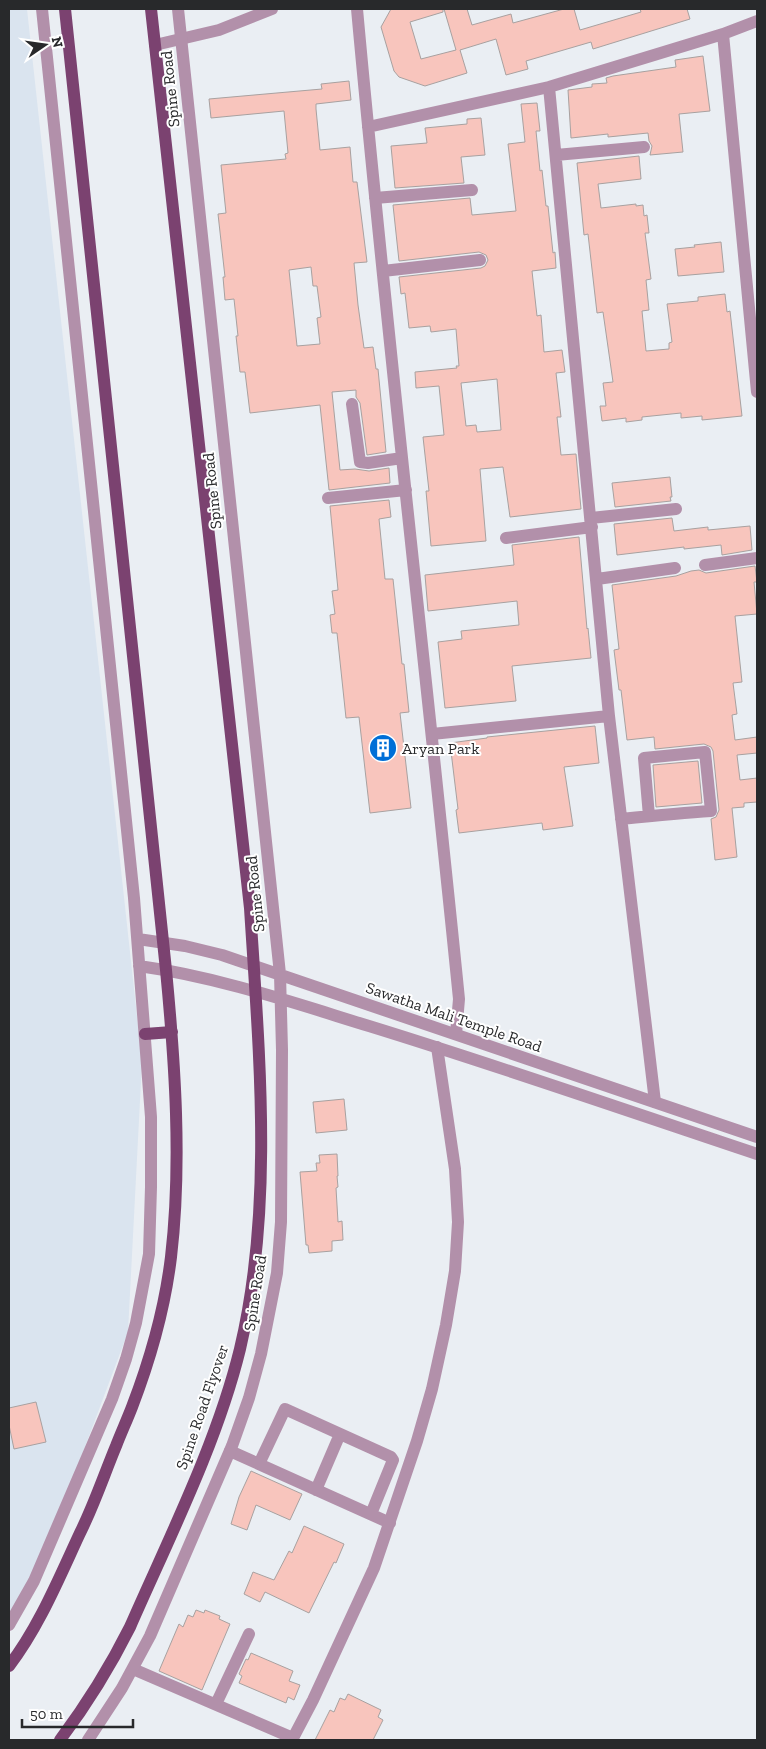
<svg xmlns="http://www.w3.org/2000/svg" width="766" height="1749" viewBox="0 0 766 1749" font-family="'Zilla Slab',serif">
<rect width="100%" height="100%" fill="#eaeef3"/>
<path fill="#dae4ef" d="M 9,9 L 27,9 L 142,1062 L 128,1332 L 28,1599 L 9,1621 Z"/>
<path fill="#f8c5bd" stroke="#a8a1a0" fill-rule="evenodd" d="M 391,9 L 443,9 L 443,12 L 410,22 L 421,59 L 456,50 L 444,9 L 467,9 L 472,25 L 511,14 L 513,23 L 564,9 L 574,9 L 580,30 L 641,12 L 640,9 L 687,9 L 690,19 L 593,49 L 591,42 L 526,61 L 528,69 L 506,75 L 496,39 L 460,50 L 467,73 L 425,86 L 399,77 L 394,71 L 381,27 Z
M 703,56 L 710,111 L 679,114 L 683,152 L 650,155 L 652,146 L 649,141 L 648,133 L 608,137 L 608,134 L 571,138 L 568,90 L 592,87 L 592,84 L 607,83 L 606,78 L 613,76 L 676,67 L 675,60 Z
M 349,81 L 351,100 L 316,104 L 316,109 L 320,150 L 350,147 L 353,182 L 357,182 L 367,262 L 354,263 L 358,305 L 364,348 L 373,347 L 376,369 L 378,369 L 386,452 L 367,455 L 360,403 L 356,397 L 356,390 L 332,392 L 340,470 L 355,469 L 369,471 L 389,468 L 390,483 L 329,490 L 320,405 L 250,413 L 245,372 L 240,372 L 236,336 L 238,336 L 234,299 L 225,300 L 223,277 L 225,277 L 218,214 L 226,213 L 221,165 L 286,159 L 285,154 L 288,153 L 284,111 L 211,118 L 209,99 L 322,89 L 321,84 ZM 311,267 L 313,286 L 317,286 L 321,317 L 317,318 L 320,344 L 297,346 L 289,270 Z
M 537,103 L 540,131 L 536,131 L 540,171 L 542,170 L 546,206 L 548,206 L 553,253 L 555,252 L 556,268 L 532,271 L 537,316 L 541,315 L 544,352 L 562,350 L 565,372 L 556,373 L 561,417 L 557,417 L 561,455 L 576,454 L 581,509 L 510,517 L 503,467 L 480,469 L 486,541 L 431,546 L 426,491 L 429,491 L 423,437 L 444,435 L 439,386 L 416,388 L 415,372 L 457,368 L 456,366 L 459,366 L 456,329 L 431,332 L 430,326 L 409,328 L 405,293 L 401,294 L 399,277 L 481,268 L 485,266 L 488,260 L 486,255 L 479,252 L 399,261 L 393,205 L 470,198 L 472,215 L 516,211 L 508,144 L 525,142 L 521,104 ZM 497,379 L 501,430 L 477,432 L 476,425 L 466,426 L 461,383 Z
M 481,118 L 485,155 L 461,157 L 464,183 L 395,188 L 391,146 L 427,143 L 425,128 L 467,124 L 467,119 Z
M 639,156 L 641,179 L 598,184 L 601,208 L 636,204 L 636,206 L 643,205 L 644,216 L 647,215 L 649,233 L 645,233 L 651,279 L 646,280 L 649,310 L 642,311 L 646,351 L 669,349 L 669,343 L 672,342 L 667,304 L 698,301 L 698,297 L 725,294 L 727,312 L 730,311 L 742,416 L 702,420 L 702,416 L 681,418 L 681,413 L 642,417 L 642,420 L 626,422 L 626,418 L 602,421 L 600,406 L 606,406 L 603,383 L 613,382 L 603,312 L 597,313 L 588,234 L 584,235 L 577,163 Z
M 721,242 L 724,272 L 678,276 L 675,249 L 695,247 L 694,245 Z
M 670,477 L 672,497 L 670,497 L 671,501 L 615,507 L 612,483 Z
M 389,500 L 391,517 L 379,519 L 385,579 L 393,579 L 402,664 L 404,664 L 409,712 L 400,713 L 411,808 L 370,813 L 359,717 L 346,718 L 337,633 L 332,633 L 330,615 L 335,614 L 332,591 L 338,590 L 330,506 Z
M 672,518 L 674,531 L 708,527 L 708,530 L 750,526 L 752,550 L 722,555 L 721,545 L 684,549 L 684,547 L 617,555 L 614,524 Z
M 579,537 L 587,629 L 588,628 L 591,658 L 512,666 L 516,701 L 445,708 L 438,642 L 462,639 L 461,631 L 519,625 L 517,601 L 428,611 L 425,575 L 514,565 L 512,545 Z
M 755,566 L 757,582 L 754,582 L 757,614 L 735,616 L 742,682 L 733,683 L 737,714 L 732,715 L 735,740 L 757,737 L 757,753 L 737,755 L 740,780 L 757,778 L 757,802 L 744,803 L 744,807 L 732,808 L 737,857 L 715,860 L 711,819 L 716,817 L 719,810 L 713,751 L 711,747 L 704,744 L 655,749 L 654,737 L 627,740 L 621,690 L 619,690 L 614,650 L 619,649 L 612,585 L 676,576 L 691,571 L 699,570 L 706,573 Z
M 595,726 L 599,763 L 564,767 L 573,826 L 543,830 L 542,823 L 459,833 L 456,810 L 458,809 L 450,743 L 487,738 L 487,737 Z
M 698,761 L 702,803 L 656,807 L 653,765 Z
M 344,1099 L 347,1130 L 316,1133 L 313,1102 Z
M 337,1154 L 338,1176 L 337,1176 L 338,1187 L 336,1188 L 338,1222 L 342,1221 L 343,1240 L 332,1241 L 332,1251 L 309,1253 L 308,1245 L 306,1245 L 300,1172 L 317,1171 L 316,1163 L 320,1163 L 319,1155 Z
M 36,1402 L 46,1442 L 14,1449 L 9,1425 L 9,1408 Z
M 251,1471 L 302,1494 L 290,1520 L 256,1505 L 247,1530 L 231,1524 L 239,1497 Z
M 304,1526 L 344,1544 L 336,1563 L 334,1562 L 309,1613 L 265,1592 L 260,1602 L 244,1594 L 253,1572 L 274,1580 L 289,1551 L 292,1553 Z
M 196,1610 L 204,1613 L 205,1610 L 220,1616 L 219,1619 L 230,1624 L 202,1690 L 159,1671 L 179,1624 L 183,1627 L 188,1615 L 193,1617 Z
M 251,1653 L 293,1671 L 289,1681 L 300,1685 L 294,1700 L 288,1697 L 286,1703 L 239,1683 L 242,1676 L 239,1674 L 246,1659 L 248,1660 Z
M 348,1694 L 381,1710 L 378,1717 L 383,1720 L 373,1740 L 315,1740 L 330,1710 L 334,1712 L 340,1698 L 345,1700 Z"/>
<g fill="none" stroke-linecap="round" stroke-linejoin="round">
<path stroke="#b290aa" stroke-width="12" d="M 357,9 C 387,339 426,669 459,999 L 456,1034
M 723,34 L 757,392
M 155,45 L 219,30 L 272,9
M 549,87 L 609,716 L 655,1102
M 368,127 L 549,87 L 723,34 L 757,21
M 556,155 L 644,147
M 375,198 L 472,190
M 383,271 L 480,260
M 352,404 L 360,462 L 368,463 L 402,458
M 328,498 L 406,490
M 591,518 L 676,509
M 506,538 L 592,527
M 705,565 L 757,558
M 597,579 L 675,568
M 432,734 L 609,716
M 621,819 C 651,816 681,813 711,811 L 705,752 L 644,758 L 649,816
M 230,1451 L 390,1523
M 259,1464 L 285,1409 L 391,1457 L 393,1460 L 371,1514
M 316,1490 L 340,1434
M 133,1669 L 293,1738
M 216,1704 L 249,1634
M 292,1740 L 313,1700 L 374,1568 L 417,1441 L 432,1389 L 446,1325 L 455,1271 L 458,1222 L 455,1169 L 437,1047"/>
<path stroke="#b290aa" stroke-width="12" d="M 138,939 L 185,946 L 222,955 L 757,1137
M 139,966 C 218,977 294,1003 369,1026 C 499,1066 628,1111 757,1154
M 9,1625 L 34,1581 L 112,1399 L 126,1359 L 136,1323 L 149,1254 L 151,1187 L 151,1117 L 134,898 L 42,9
M 88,1740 L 122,1688 L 150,1636 L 232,1446 L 249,1398 L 261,1354 L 277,1273 L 281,1222 L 282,1050 L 280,974 L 178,9"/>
<path stroke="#7b4270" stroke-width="12" d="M 145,1034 L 172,1032
M 9,1666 C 39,1627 59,1578 80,1533 C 94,1505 104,1475 116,1446 C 121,1433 127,1420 132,1407 C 150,1360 165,1307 171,1257 C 182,1163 175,1064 166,970 L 65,9
M 60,1740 C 87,1704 110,1667 130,1627 C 169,1538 217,1443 240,1349 C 274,1207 259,1052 250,908 L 151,9"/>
</g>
<defs>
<symbol id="building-disc" viewBox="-11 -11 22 22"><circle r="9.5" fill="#006fd7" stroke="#fff"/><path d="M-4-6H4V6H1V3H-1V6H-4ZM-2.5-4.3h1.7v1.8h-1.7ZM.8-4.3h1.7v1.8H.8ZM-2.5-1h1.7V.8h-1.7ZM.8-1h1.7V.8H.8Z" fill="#fff"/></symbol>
</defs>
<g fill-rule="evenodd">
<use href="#building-disc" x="367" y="732" width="32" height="32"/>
</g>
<g text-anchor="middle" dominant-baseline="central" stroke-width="4" stroke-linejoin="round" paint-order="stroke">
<g font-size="16" fill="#28292b" stroke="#fff">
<text transform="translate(170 89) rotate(-96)">Spine Road</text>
<text transform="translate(212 491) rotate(-96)">Spine Road</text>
<text transform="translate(255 894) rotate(-96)">Spine Road</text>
<text transform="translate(454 1017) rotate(19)">Sawatha Mali Temple Road</text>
<text transform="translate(255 1293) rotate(-81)">Spine Road</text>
<text transform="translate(202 1407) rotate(-71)">Spine Road Flyover</text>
</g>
<g font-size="16" fill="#28292b" stroke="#fff" text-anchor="start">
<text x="402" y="748">Aryan Park</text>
</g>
</g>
<rect width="766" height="1749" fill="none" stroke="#28292b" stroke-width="20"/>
<g transform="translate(45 45) rotate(77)" stroke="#ffffff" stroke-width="4" paint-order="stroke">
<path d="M0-4L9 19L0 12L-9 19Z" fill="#28292b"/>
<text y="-8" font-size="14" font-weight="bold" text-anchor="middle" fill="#28292b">N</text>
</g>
<path d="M22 1719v8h111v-8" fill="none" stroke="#28292b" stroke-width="2.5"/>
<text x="30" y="1719" font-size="15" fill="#28292b" stroke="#ffffff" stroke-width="4" paint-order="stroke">50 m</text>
</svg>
